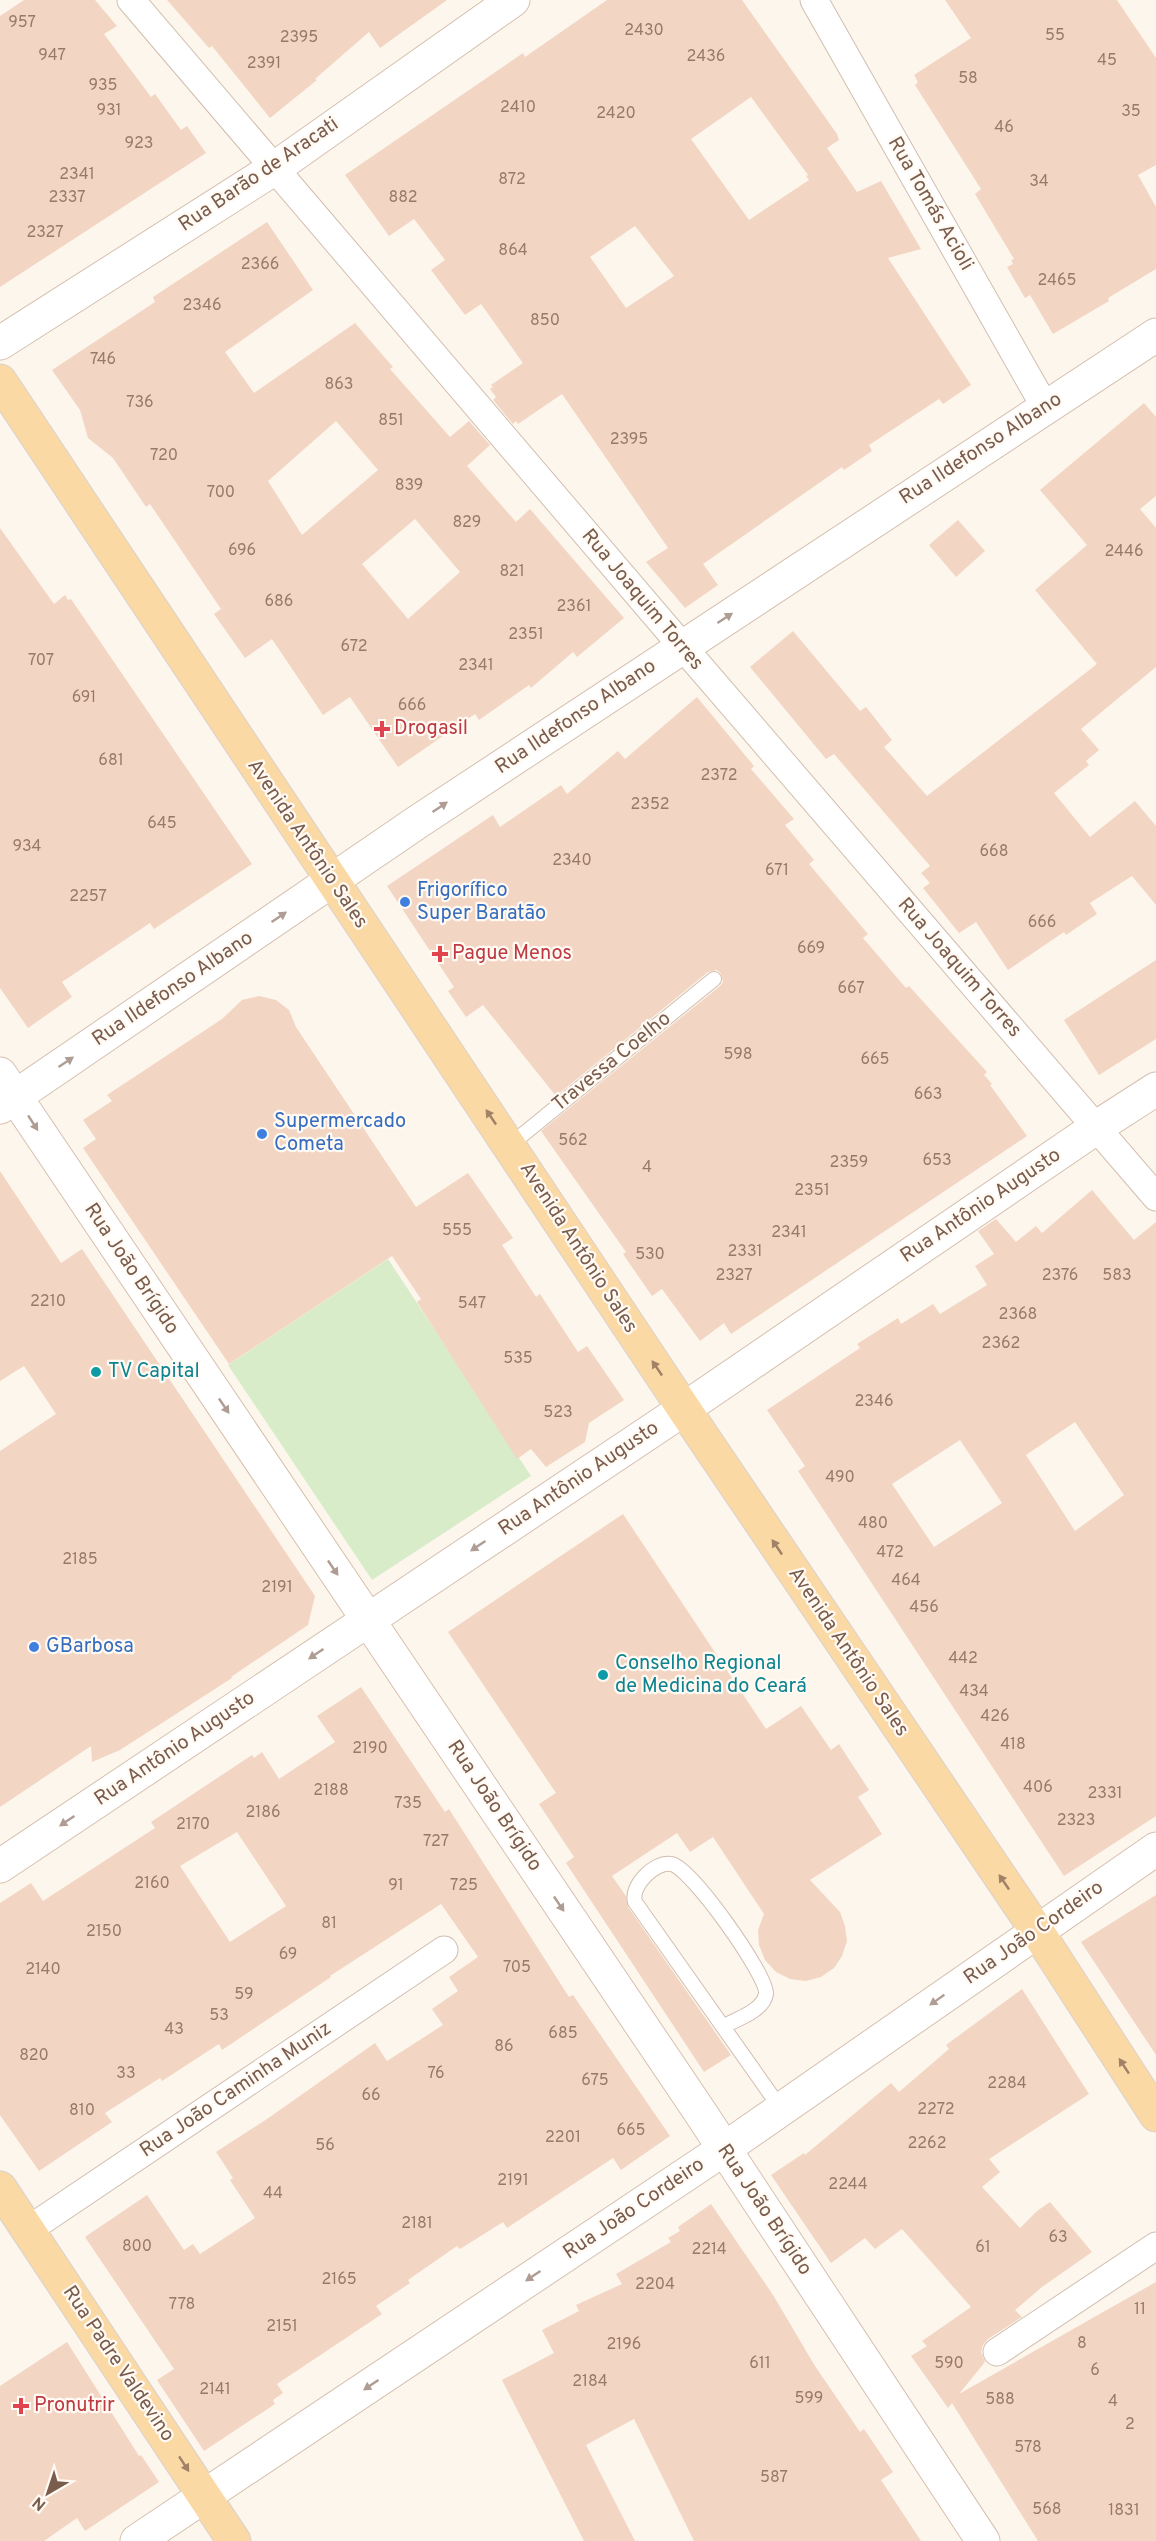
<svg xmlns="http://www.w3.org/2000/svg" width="1156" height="2541" viewBox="0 0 1156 2541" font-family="Overpass,sans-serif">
<rect width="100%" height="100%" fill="#fdf6ec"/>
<path fill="#d8ecc9" d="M 388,1259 L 531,1476 L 372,1580 L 228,1365 Z"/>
<path fill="#f3d5c3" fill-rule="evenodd" d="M 24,0 L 95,0 L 117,26 L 104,34 L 151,97 L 155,94 L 181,130 L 187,126 L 206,153 L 0,287 L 0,16 Z
M 167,0 L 447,0 L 380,48 L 369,32 L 315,79 L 317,80 L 270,118 L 212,46 L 209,48 Z
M 607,0 L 742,0 L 837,134 L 839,140 L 827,148 L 857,192 L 881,181 L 921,249 L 888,258 L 971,385 L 943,404 L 939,399 L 869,445 L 872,451 L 844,470 L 842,467 L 703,564 L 718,585 L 685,608 L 646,562 L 668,548 L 562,394 L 518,424 L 516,421 L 513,424 L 493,400 L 496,397 L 490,389 L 493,387 L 491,385 L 523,363 L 481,304 L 465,315 L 431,270 L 445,260 L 414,219 L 389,236 L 345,175 L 523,53 L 525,57 ZM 751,97 L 808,175 L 806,176 L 809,180 L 749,220 L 691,139 ZM 635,226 L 674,276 L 626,308 L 590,257 Z
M 945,0 L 1117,0 L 1156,58 L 1156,165 L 1138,175 L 1156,207 L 1156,269 L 1108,298 L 1109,301 L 1053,334 L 1030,295 L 1025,298 L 1007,267 L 1013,264 L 1011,260 L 1014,259 L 975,194 L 981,189 L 915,85 L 918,82 L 914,75 L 971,38 Z
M 267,222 L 313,290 L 225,352 L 254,393 L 355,323 L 393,367 L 390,369 L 450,437 L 469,421 L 490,445 L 467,466 L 516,522 L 530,509 L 624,618 L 577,657 L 573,652 L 531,688 L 529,685 L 479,720 L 475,714 L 398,767 L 350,697 L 323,715 L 272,639 L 245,658 L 214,614 L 221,609 L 150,504 L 146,507 L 113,458 L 88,438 L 80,410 L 52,370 L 155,302 L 153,297 ZM 336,421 L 378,470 L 302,535 L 268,481 ZM 415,519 L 460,572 L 408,619 L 362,564 Z
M 1144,403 L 1156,417 L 1156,496 L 1140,509 L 1156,528 L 1156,667 L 1081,729 L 1099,750 L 1086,761 L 1089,765 L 1054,793 L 1090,837 L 1135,801 L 1156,826 L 1156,905 L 1132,876 L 1090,903 L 1097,914 L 1066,935 L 1064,932 L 1008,970 L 976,922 L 959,933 L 923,888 L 930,883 L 921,873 L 930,866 L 834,754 L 826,759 L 750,667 L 793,631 L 860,711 L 866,707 L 892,740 L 884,747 L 927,796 L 1097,664 L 1035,590 L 1087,545 L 1040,490 Z
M 958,520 L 985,551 L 956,577 L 929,545 Z
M 0,528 L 54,604 L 65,595 L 68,600 L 71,599 L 252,864 L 154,929 L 150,923 L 62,982 L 72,997 L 28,1028 L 0,988 Z
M 697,697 L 754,766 L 751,769 L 794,819 L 785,825 L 814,860 L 809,864 L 868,934 L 863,938 L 906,988 L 909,986 L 987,1072 L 984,1075 L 992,1084 L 990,1085 L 1027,1136 L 731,1334 L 724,1323 L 700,1341 L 662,1289 L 652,1296 L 623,1254 L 626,1252 L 541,1131 L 720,986 L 723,982 L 721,974 L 717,970 L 708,972 L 556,1096 L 483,1005 L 466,1017 L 448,991 L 454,987 L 387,886 L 493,815 L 500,827 L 561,785 L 567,794 L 618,751 L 625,759 Z
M 1156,960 L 1156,1039 L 1099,1075 L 1064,1020 Z
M 259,996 L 276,1000 L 289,1010 L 296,1027 L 416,1207 L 468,1173 L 513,1238 L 502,1245 L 536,1297 L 540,1294 L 578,1352 L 587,1346 L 624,1400 L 589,1423 L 585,1442 L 546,1467 L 531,1449 L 517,1459 L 417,1302 L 421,1299 L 392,1256 L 229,1364 L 83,1148 L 96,1139 L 83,1120 L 112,1101 L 107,1095 L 222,1019 L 242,1000 Z
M 0,1171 L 61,1263 L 82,1249 L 315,1596 L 308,1625 L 231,1677 L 232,1678 L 120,1750 L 92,1762 L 91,1746 L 0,1807 L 0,1451 L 56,1414 L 24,1366 L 0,1381 Z
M 1092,1190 L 1134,1240 L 1156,1222 L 1156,1816 L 1064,1876 L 798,1471 L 805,1466 L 767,1410 L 860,1348 L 857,1344 L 898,1318 L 901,1324 L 933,1304 L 940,1314 L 987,1285 L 975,1266 L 994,1254 L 978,1231 L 996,1219 L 1016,1242 L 1036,1226 L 1042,1233 ZM 1075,1422 L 1124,1495 L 1075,1531 L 1026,1455 ZM 960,1440 L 1002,1503 L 934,1547 L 892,1484 Z
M 623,1514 L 766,1729 L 801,1706 L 831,1750 L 839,1744 L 869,1790 L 858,1797 L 882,1834 L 810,1880 L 840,1912 L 845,1926 L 847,1941 L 842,1956 L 834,1968 L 821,1977 L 806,1981 L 790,1979 L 776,1972 L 765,1960 L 759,1945 L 758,1930 L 764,1914 L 713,1837 L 690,1852 L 677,1833 L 612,1876 L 626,1896 L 628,1907 L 731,2055 L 704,2072 L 566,1863 L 574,1857 L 539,1804 L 556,1793 L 448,1632 Z
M 361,1687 L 445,1812 L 449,1809 L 569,1997 L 573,1995 L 670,2136 L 621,2170 L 613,2158 L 507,2228 L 503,2222 L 460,2249 L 457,2246 L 408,2280 L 410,2283 L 376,2306 L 382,2314 L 277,2384 L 283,2393 L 273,2400 L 275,2404 L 204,2451 L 157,2380 L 174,2369 L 85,2237 L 147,2195 L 184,2250 L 193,2244 L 200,2254 L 255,2218 L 230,2180 L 233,2178 L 216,2152 L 267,2119 L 375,2043 L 387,2061 L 443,2025 L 432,2009 L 458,1991 L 449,1977 L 478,1957 L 441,1904 L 330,1976 L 331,1977 L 222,2050 L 219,2044 L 162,2081 L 160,2078 L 105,2113 L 112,2122 L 39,2171 L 0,2115 L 0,1903 L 31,1883 L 43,1901 L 155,1828 L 151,1822 L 252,1755 L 254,1758 L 262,1752 L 279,1779 L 335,1742 L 317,1716 ZM 237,1832 L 286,1906 L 230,1942 L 180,1866 Z
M 1156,1895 L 1156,2055 L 1081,1942 Z
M 1022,1989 L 1089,2094 L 989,2159 L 1000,2172 L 982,2187 L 1020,2228 L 1037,2211 L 1050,2202 L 1092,2252 L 1042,2287 L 1015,2310 L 1022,2317 L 988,2339 L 983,2345 L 981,2352 L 985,2362 L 959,2394 L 1156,2282 L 1156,2541 L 1038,2541 L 952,2403 L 948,2408 L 911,2356 L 927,2346 L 922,2341 L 971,2307 L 902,2229 L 875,2249 L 865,2238 L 831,2263 L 771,2175 L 804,2153 L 805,2155 L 891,2083 L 899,2092 L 949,2049 L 946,2045 Z
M 711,2204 L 773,2295 L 815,2366 L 860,2432 L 864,2429 L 893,2472 L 881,2480 L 921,2541 L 694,2541 L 634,2419 L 586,2445 L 635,2541 L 584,2541 L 502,2380 L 554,2353 L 542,2330 L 579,2311 L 576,2305 L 622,2284 L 616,2274 L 671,2242 L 668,2238 L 680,2231 L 678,2227 Z
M 67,2342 L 139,2456 L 141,2455 L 159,2482 L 85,2531 L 77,2518 L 44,2541 L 0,2541 L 0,2386 Z"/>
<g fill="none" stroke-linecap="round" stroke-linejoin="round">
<defs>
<path id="lane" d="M 510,1145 L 714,979
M 724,2026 C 737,2019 763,2011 766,1994 C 768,1976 690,1866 671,1864 C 655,1861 630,1886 635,1902 L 781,2109"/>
<path id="street" d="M 131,0 L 682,646 L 1156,1197
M 814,0 L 1045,407
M 28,2230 L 444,1950
M 997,2352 L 1156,2246"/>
<path id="secondary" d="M 0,343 L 275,168 L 513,0
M 0,1074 L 700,2112 L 983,2541
M 0,1107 L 419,821 L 1156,335
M 0,1866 L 684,1409 L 1097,1127 L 1156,1089
M 137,2541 L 724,2149 L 1156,1849"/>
<path id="primary" d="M 0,381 L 684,1409 L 1037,1931 L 1156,2115
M 0,2188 L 234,2541"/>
</defs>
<use href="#lane" stroke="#d1beb0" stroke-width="16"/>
<use href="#street" stroke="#d1beb0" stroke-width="29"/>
<use href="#secondary" stroke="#d6c0b0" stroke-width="35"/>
<use href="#primary" stroke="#dad1cd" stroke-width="35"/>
<use href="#lane" stroke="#fff" stroke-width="14"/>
<use href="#street" stroke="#fff" stroke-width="27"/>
<use href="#secondary" stroke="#fff" stroke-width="33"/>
<use href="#primary" stroke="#fbd9a5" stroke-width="33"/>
</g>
<defs><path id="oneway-solid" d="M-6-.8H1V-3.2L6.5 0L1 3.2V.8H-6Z" transform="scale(1.5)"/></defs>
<g fill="#af9d94">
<use href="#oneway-solid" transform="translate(725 618) rotate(-33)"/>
<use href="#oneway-solid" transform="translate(440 807) rotate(-34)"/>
<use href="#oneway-solid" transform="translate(279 917) rotate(-34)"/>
<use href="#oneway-solid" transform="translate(66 1062) rotate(-34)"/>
<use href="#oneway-solid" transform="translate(33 1123) rotate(57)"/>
<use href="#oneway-solid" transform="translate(224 1406) rotate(56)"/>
<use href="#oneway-solid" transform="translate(478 1546) rotate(146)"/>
<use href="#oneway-solid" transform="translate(333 1568) rotate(56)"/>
<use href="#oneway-solid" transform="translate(316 1654) rotate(146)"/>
<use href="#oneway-solid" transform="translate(67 1821) rotate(146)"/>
<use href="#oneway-solid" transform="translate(559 1904) rotate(56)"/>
<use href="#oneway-solid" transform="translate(937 2000) rotate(145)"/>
<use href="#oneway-solid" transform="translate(533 2276) rotate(146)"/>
<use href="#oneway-solid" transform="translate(371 2385) rotate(146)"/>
</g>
<g fill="#a18267">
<use href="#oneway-solid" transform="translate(491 1117) rotate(-124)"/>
<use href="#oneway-solid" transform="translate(657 1368) rotate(-124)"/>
<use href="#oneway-solid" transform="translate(777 1547) rotate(-124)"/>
<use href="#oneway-solid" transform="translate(1004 1882) rotate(-124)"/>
<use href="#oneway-solid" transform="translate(1124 2066) rotate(-123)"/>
<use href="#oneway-solid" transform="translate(184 2464) rotate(57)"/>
</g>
<g fill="#e0444e" stroke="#fffaf3" stroke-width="2">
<path d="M379 720h6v6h6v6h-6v6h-6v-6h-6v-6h6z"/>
<path d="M437 945h6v6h6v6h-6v6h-6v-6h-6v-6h6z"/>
<path d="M18 2397h6v6h6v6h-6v6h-6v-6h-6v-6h6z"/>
</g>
<g fill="#3f7fe0" stroke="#fffaf3" stroke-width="2">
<circle cx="405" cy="902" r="6"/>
<circle cx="262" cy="1134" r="6"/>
<circle cx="34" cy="1647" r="6"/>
</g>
<g fill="#0f9aa8" stroke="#fffaf3" stroke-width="2">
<circle cx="96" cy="1372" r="6"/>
<circle cx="603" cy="1675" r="6"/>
</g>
<g text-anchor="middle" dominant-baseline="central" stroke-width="4.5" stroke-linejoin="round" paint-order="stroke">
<g font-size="16" fill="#987a6a">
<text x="22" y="23">957</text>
<text x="644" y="31">2430</text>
<text x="1055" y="36">55</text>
<text x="299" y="38">2395</text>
<text x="52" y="56">947</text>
<text x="706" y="57">2436</text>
<text x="1107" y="61">45</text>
<text x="264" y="64">2391</text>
<text x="968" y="79">58</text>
<text x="103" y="86">935</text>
<text x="518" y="108">2410</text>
<text x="109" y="111">931</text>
<text x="1131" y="112">35</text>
<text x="616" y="114">2420</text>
<text x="1004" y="128">46</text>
<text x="139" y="144">923</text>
<text x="77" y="175">2341</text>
<text x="512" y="180">872</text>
<text x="1039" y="182">34</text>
<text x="67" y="198">2337</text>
<text x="403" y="198">882</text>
<text x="45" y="233">2327</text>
<text x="513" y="251">864</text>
<text x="260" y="265">2366</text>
<text x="1057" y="281">2465</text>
<text x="202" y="306">2346</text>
<text x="545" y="321">850</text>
<text x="103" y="360">746</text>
<text x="339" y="385">863</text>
<text x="140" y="403">736</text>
<text x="391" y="421">851</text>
<text x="629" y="440">2395</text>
<text x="164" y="456">720</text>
<text x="409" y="486">839</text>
<text x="221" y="493">700</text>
<text x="467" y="523">829</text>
<text x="242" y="551">696</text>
<text x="1124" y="552">2446</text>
<text x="512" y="572">821</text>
<text x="279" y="602">686</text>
<text x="574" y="607">2361</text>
<text x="526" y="635">2351</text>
<text x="354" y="647">672</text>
<text x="41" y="661">707</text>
<text x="476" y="666">2341</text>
<text x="84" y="698">691</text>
<text x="412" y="706">666</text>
<text x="111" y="761">681</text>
<text x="719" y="776">2372</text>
<text x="650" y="805">2352</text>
<text x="162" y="824">645</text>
<text x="27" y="847">934</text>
<text x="994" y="852">668</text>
<text x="572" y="861">2340</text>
<text x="777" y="871">671</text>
<text x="88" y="897">2257</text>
<text x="1042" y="923">666</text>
<text x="811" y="949">669</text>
<text x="851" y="989">667</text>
<text x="738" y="1055">598</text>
<text x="875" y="1060">665</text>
<text x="928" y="1095">663</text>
<text x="573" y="1141">562</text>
<text x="937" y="1161">653</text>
<text x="849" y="1163">2359</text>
<text x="647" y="1168">4</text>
<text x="812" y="1191">2351</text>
<text x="457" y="1231">555</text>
<text x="789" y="1233">2341</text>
<text x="745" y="1252">2331</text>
<text x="650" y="1255">530</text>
<text x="734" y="1276">2327</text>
<text x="1060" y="1276">2376</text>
<text x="1117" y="1276">583</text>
<text x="48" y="1302">2210</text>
<text x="472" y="1304">547</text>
<text x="1018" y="1315">2368</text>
<text x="1001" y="1344">2362</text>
<text x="518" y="1359">535</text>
<text x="874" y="1402">2346</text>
<text x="558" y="1413">523</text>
<text x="840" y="1478">490</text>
<text x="873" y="1524">480</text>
<text x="890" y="1553">472</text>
<text x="80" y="1560">2185</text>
<text x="906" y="1581">464</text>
<text x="277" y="1588">2191</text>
<text x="924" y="1608">456</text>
<text x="963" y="1659">442</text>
<text x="974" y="1692">434</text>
<text x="995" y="1717">426</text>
<text x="1013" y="1745">418</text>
<text x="370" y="1749">2190</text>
<text x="1038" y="1788">406</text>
<text x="331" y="1791">2188</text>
<text x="1105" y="1794">2331</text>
<text x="408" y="1804">735</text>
<text x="263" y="1813">2186</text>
<text x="1076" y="1821">2323</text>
<text x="193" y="1825">2170</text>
<text x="436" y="1842">727</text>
<text x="152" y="1884">2160</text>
<text x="396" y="1886">91</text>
<text x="464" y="1886">725</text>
<text x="329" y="1924">81</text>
<text x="104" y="1932">2150</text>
<text x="288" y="1955">69</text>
<text x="517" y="1968">705</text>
<text x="43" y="1970">2140</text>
<text x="244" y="1995">59</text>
<text x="219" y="2016">53</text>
<text x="174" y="2030">43</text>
<text x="563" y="2034">685</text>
<text x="504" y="2047">86</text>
<text x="34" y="2056">820</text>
<text x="126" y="2074">33</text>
<text x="436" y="2074">76</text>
<text x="595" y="2081">675</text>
<text x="1007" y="2084">2284</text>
<text x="371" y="2096">66</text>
<text x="936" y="2110">2272</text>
<text x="82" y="2111">810</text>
<text x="631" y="2131">665</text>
<text x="563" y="2138">2201</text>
<text x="927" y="2144">2262</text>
<text x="325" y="2146">56</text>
<text x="513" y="2181">2191</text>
<text x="848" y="2185">2244</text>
<text x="273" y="2194">44</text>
<text x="417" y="2224">2181</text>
<text x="1058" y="2238">63</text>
<text x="137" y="2247">800</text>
<text x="983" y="2248">61</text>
<text x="709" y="2250">2214</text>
<text x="339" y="2280">2165</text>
<text x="655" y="2285">2204</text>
<text x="182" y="2305">778</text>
<text x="1140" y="2310">11</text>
<text x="282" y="2327">2151</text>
<text x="1082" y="2344">8</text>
<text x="624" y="2345">2196</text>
<text x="760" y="2364">611</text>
<text x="949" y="2364">590</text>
<text x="1095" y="2371">6</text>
<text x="590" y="2382">2184</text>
<text x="215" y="2390">2141</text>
<text x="809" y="2399">599</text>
<text x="1000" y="2400">588</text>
<text x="1113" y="2402">4</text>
<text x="1130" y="2425">2</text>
<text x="1028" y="2448">578</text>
<text x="774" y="2478">587</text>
<text x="1047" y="2510">568</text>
<text x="1124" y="2511">1831</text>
</g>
<g font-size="20" fill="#7a5c4d" stroke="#fffaf3">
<text transform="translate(259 175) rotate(-34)">Rua Barão de Aracati</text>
<text transform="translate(930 204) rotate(60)">Rua Tomás Acioli</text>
<text transform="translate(981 449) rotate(-33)">Rua Ildefonso Albano</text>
<text transform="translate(642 600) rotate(50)">Rua Joaquim Torres</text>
<text transform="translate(576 717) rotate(-34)">Rua Ildefonso Albano</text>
<text transform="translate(307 844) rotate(56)">Avenida Antônio Sales</text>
<text transform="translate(959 968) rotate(49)">Rua Joaquim Torres</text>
<text transform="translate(173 989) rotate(-34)">Rua Ildefonso Albano</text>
<text transform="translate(612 1062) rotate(-39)">Travessa Coelho</text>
<text transform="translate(981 1206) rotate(-34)">Rua Antônio Augusto</text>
<text transform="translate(578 1248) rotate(57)">Avenida Antônio Sales</text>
<text transform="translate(131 1269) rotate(56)">Rua João Brígido</text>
<text transform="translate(579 1479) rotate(-34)">Rua Antônio Augusto</text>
<text transform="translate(848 1652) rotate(56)">Avenida Antônio Sales</text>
<text transform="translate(175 1749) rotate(-34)">Rua Antônio Augusto</text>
<text transform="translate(494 1806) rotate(56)">Rua João Brígido</text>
<text transform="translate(1034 1933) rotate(-35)">Rua João Cordeiro</text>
<text transform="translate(236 2090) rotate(-34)">Rua João Caminha Muniz</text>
<text transform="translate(634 2209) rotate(-34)">Rua João Cordeiro</text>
<text transform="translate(764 2210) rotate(56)">Rua João Brígido</text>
<text transform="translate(118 2364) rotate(56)">Rua Padre Valdevino</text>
</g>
<g font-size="20" fill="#be3a42" stroke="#fffaf3" text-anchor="start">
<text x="394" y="729">Drogasil</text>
<text x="452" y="954">Pague Menos</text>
<text x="34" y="2406">Pronutrir</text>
</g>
<g font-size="20" fill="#366cbe" stroke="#fffaf3" text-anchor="start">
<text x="417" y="891">Frigorífico<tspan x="417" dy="23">Super Baratão</tspan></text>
<text x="274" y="1122">Supermercado<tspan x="274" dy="23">Cometa</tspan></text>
<text x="46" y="1647">GBarbosa</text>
</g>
<g font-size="20" fill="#0d838f" stroke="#fffaf3" text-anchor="start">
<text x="108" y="1372">TV Capital</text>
<text x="615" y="1664">Conselho Regional<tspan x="615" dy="23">de Medicina do Ceará</tspan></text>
</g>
</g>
<g transform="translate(48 2493) rotate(219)" stroke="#fffaf3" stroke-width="4.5" paint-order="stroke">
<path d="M0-4.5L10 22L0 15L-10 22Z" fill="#7a5c4d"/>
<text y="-9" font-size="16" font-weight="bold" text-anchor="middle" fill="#7a5c4d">N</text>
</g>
</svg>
